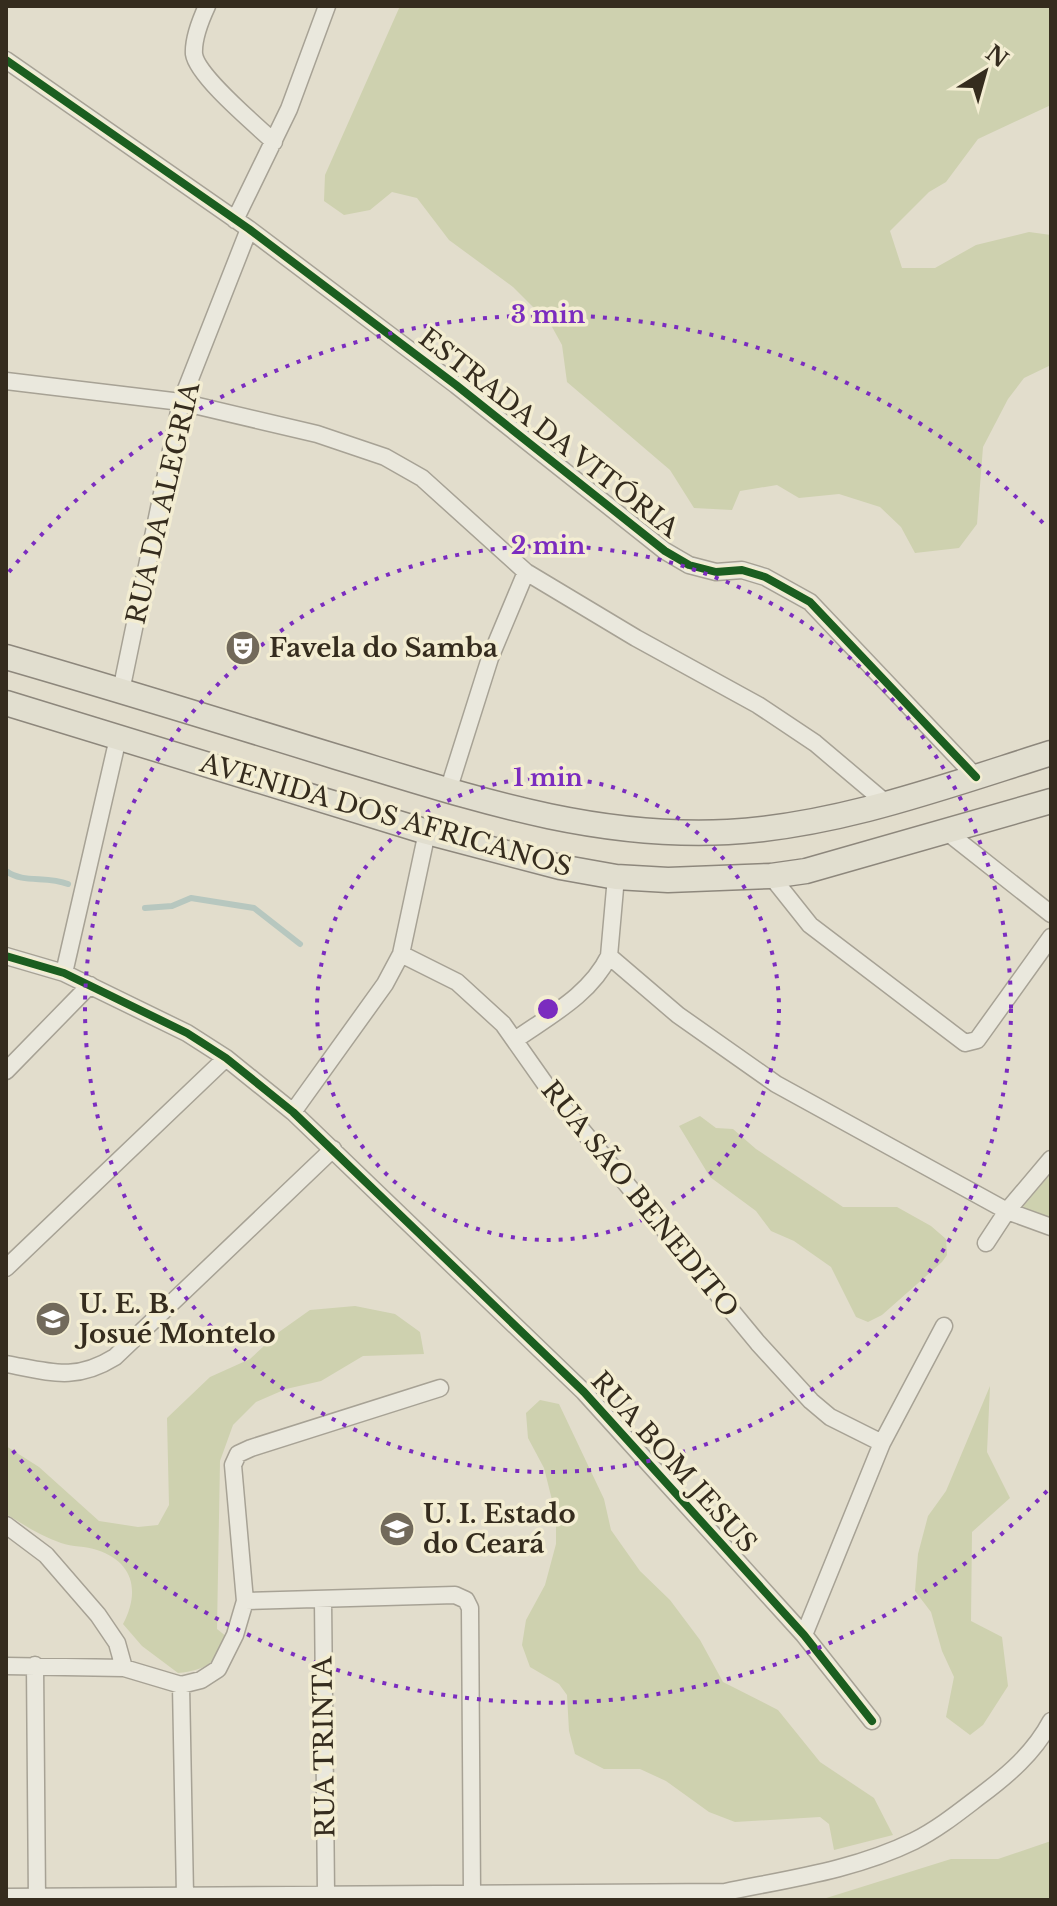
<svg xmlns="http://www.w3.org/2000/svg" width="1057" height="1906" viewBox="0 0 1057 1906" font-family="'Libre Baskerville',serif">
<rect width="100%" height="100%" fill="#e2ddcc"/>
<path fill="#ced1af" d="M 400,6 L 1051,6 L 1051,105 L 978,139 L 946,182 L 929,192 L 890,231 L 902,268 L 935,268 L 976,245 L 1029,232 L 1051,235 L 1051,365 L 1024,378 L 1008,399 L 983,447 L 977,524 L 959,548 L 915,553 L 901,527 L 880,507 L 839,494 L 799,498 L 777,485 L 740,491 L 732,510 L 694,508 L 670,470 L 567,382 L 562,345 L 551,325 L 513,287 L 449,240 L 417,198 L 392,192 L 370,210 L 344,215 L 324,201 L 325,175 Z
M 700,1116 L 716,1128 L 733,1129 L 756,1149 L 843,1207 L 897,1207 L 931,1226 L 946,1239 L 947,1255 L 942,1262 L 882,1315 L 868,1322 L 856,1317 L 831,1267 L 794,1241 L 771,1231 L 756,1211 L 710,1177 L 679,1126 Z
M 1051,1173 L 1051,1222 L 1022,1208 Z
M 355,1306 L 395,1314 L 420,1332 L 424,1354 L 363,1356 L 321,1381 L 286,1389 L 256,1402 L 233,1425 L 220,1461 L 217,1629 L 227,1637 C 217,1663 206,1670 178,1673 L 142,1646 L 123,1624 C 140,1592 134,1562 97,1550 C 86,1546 72,1547 61,1543 C 41,1536 24,1525 6,1514 L 6,1446 L 39,1467 L 99,1521 L 138,1527 L 158,1525 L 169,1505 L 167,1418 L 210,1377 L 250,1359 L 279,1332 L 310,1310 Z
M 990,1386 L 987,1452 L 1010,1498 L 972,1532 L 971,1621 L 1002,1637 L 1008,1686 L 983,1725 L 970,1735 L 946,1717 L 954,1677 L 942,1651 L 931,1612 L 915,1591 L 918,1554 L 928,1516 L 946,1491 Z
M 540,1400 L 559,1404 L 604,1499 L 611,1530 L 640,1571 L 670,1600 L 700,1640 L 723,1682 L 778,1710 L 820,1762 L 874,1798 L 893,1835 L 834,1850 L 829,1824 L 820,1817 L 735,1822 L 709,1812 L 666,1781 L 640,1769 L 604,1769 L 575,1754 L 569,1731 L 567,1695 L 559,1684 L 530,1667 L 522,1645 L 526,1620 L 545,1585 L 556,1544 L 556,1516 L 544,1468 L 528,1438 L 526,1413 Z
M 1051,1841 L 1051,1900 L 820,1900 L 951,1859 L 998,1859 Z"/>
<g fill="none" stroke-linecap="round" stroke-linejoin="round">
<path stroke="#b7c7bf" stroke-width="6" d="M 6,871 C 24,884 46,875 68,884
M 145,908 L 172,906 L 191,898 L 254,908 L 300,944"/>
<defs>
<path id="minor" d="M 207,6 C 201,19 193,39 194,54 C 197,76 256,125 274,142
M 6,60 L 249,229 L 456,385 L 665,551 L 689,565 L 716,572 L 742,570 L 765,577 L 810,602 L 976,777
M 235,220 L 289,109 L 327,6
M 6,381 L 181,402 L 317,434 L 385,457 L 422,478 L 526,572 L 636,638 L 758,705 L 815,743 L 886,803
M 121,691 L 181,402 L 249,229
M 448,791 L 490,658 L 526,572
M 947,832 L 1051,914
M 771,876 L 810,925 L 965,1043 L 977,1040 L 1051,937
M 401,954 L 457,982 L 503,1024 L 553,1095 L 758,1343 L 811,1401 L 830,1417 L 882,1443
M 6,956 L 64,973 L 187,1033 L 226,1058 L 293,1112 L 584,1392 L 804,1635 L 872,1721
M 609,956 L 678,1015 L 776,1084 L 1007,1211 L 1051,1227
M 64,973 L 118,738
M 515,1040 C 549,1016 590,995 609,956 L 616,877
M 6,1071 L 90,985
M 293,1112 L 385,984 L 401,954 L 427,832
M 986,1243 L 1007,1211 L 1051,1159
M 6,1268 L 226,1058
M 6,1364 C 50,1372 75,1382 115,1357 L 333,1149
M 6,1525 L 46,1555 L 98,1615 L 117,1643 L 124,1668
M 323,1600 L 326,1894
M 245,1601 L 455,1595 L 466,1600 L 470,1608 L 472,1893
M 804,1635 L 882,1443 L 944,1326
M 35,1665 L 37,1900
M 6,1666 L 124,1668 L 181,1685 L 201,1680 L 218,1669 L 235,1635 L 245,1601 L 233,1465 L 238,1454 L 251,1448 L 440,1388
M 181,1685 L 185,1895
M 6,1897 L 725,1892 C 788,1879 855,1870 914,1841 C 938,1829 959,1812 980,1796 C 1008,1775 1034,1753 1051,1721"/>
<path id="primary" d="M 6,657 C 117,689 227,723 337,757 C 467,796 589,839 728,832 C 838,826 946,786 1051,753
M 6,703 L 427,832 L 560,867 L 616,877 L 668,880 L 771,876 L 806,871 L 1051,801"/>
</defs>
<use href="#minor" stroke="#a7a295" stroke-width="19"/>
<use href="#primary" stroke="#8d877c" stroke-width="27"/>
<use href="#minor" stroke="#eae8dd" stroke-width="16"/>
<use href="#primary" stroke="#e1decf" stroke-width="24"/>
<defs>
<path id="cycleway" d="M 6,60 L 249,229 L 456,385 L 665,551 L 689,565 L 716,572 L 742,570 L 765,577 L 810,602 L 976,777
M 6,956 L 64,973 L 187,1033 L 226,1058 L 293,1112 L 584,1392 L 804,1635 L 872,1721"/>
</defs>
<use href="#cycleway" stroke="#f3edd2" stroke-width="13"/>
<use href="#cycleway" stroke="#1b5e20" stroke-width="8"/>
</g>
<g fill="none" stroke="#7b2cbf" stroke-width="4" stroke-dasharray="4 8">
<circle cx="548" cy="1009" r="231"/>
<circle cx="548" cy="1009" r="463"/>
<path d="M1047 1491A694 694 0 0 1 9 1446M9 572A694 694 0 0 1 1047 527"/>
</g>
<defs>
<symbol id="theatre-disc" viewBox="-11 -11 22 22"><circle r="9.5" fill="#726a5b" stroke="#f3edd2"/><path d="M-5-5.5Q0-4 5-5.5V0Q5 5 0 6Q-5 5-5 0ZM-3.3-2.5H-1v1.5H-3.3ZM1-2.5H3.3v1.5H1ZM-2.8 1Q0 5.5 2.8 1Z" fill="#fff"/></symbol>
<symbol id="school-disc" viewBox="-11 -11 22 22"><circle r="9.5" fill="#726a5b" stroke="#f3edd2"/><path d="M0-5L7-2L0 1L-7-2ZM-4 1L0 2.5L4 1V4Q0 6-4 4Z" fill="#fff"/></symbol>
</defs>
<g fill-rule="evenodd">
<use href="#theatre-disc" x="223" y="628" width="40" height="40"/>
<use href="#school-disc" x="33" y="1299" width="40" height="40"/>
<use href="#school-disc" x="377" y="1509" width="40" height="40"/>
</g>
<g text-anchor="middle" dominant-baseline="central" stroke-width="7" stroke-linejoin="round" paint-order="stroke">
<g font-size="26" fill="#352c1e" stroke="#f3edd2">
<text transform="translate(549 433) rotate(38)">ESTRADA DA VITÓRIA</text>
<text transform="translate(163 503) rotate(-77)">RUA DA ALEGRIA</text>
<text transform="translate(386 815) rotate(16)">AVENIDA DOS AFRICANOS</text>
<text transform="translate(640 1199) rotate(51)">RUA SÃO BENEDITO</text>
<text transform="translate(674 1462) rotate(48)">RUA BOM JESUS</text>
<text transform="translate(324 1747) rotate(-91)">RUA TRINTA</text>
</g>
<g font-size="26" font-weight="bold" fill="#352c1e" stroke="#f3edd2" text-anchor="start">
<text x="269" y="648">Favela do Samba</text>
<text x="79" y="1304">U. E. B.<tspan x="79" dy="30">Josué Montelo</tspan></text>
<text x="423" y="1514">U. I. Estado<tspan x="423" dy="30">do Ceará</tspan></text>
</g>
</g>
<circle cx="548" cy="1009" r="12" fill="#7b2cbf" stroke="#f3edd2" stroke-width="4"/>
<g font-size="24" text-anchor="middle" font-weight="bold" fill="#7b2cbf" stroke="#f3edd2" stroke-width="7" stroke-linejoin="round" paint-order="stroke">
<text x="548" y="323">3 min</text>
<text x="548" y="554">2 min</text>
<text x="548" y="786">1 min</text>
</g>
<rect width="1057" height="1906" fill="none" stroke="#352c1e" stroke-width="16"/>
<g transform="translate(985 72) rotate(37)" stroke="#f3edd2" stroke-width="6" paint-order="stroke">
<path d="M0-6L14 30L0 20L-14 30Z" fill="#352c1e"/>
<text y="-12" font-size="22" font-weight="bold" text-anchor="middle" fill="#352c1e">N</text>
</g>
</svg>
